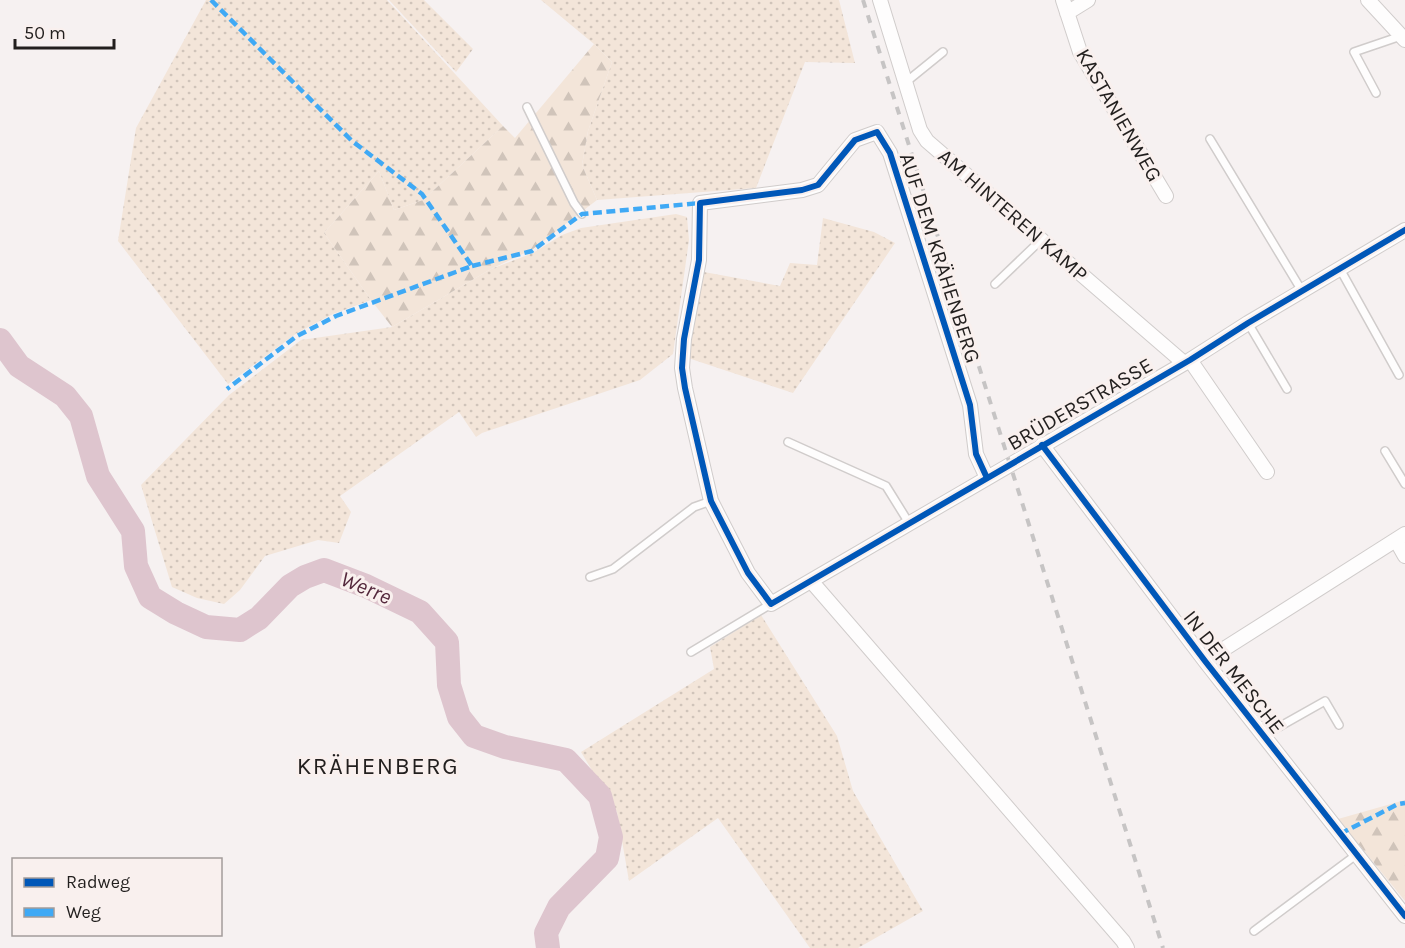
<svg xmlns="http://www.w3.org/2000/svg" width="1405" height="948" viewBox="0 0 1405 948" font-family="Karla,sans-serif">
<defs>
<pattern id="grass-dots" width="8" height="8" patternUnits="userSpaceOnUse" patternTransform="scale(1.5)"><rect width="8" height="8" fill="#f3e5d9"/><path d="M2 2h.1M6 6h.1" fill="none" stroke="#d0c4ba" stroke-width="1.8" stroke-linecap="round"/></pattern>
<pattern id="forest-firs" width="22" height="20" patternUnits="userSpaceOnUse" patternTransform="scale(1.5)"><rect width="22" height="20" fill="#f3e5d9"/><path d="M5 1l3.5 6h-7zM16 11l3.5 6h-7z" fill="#d0c4ba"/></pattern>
</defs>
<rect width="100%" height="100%" fill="#f6f1f1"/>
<path fill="url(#grass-dots)" d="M 206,0 L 387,0 L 503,126 L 423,200 L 394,210 L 379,171 L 324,233 L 371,300 L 333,314 L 297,333 L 228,384 L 118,241 L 136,128 Z
M 389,0 L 424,0 L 473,49 L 456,72 Z
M 541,0 L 839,0 L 855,63 L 805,62 L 756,188 L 597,200 L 582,165 L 588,131 L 612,62 L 594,44 Z
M 676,214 L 687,217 L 689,240 L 673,354 L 640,380 L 482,433 L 476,437 L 459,412 L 340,496 L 351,512 L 339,543 L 318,540 L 265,556 L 240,590 L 224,604 L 197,598 L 172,587 L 141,485 L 229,395 L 301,340 L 392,327 L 491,269 L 533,253 L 562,235 L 581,228 Z
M 823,218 L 874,232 L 895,243 L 793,393 L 688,358 L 704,272 L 780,286 L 790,263 L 817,265 Z
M 761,615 L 837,736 L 853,791 L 923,911 L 858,948 L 810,948 L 718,818 L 629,881 L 617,812 L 581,752 L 714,669 L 710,647 Z"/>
<path fill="url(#forest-firs)" d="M 594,44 L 612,62 L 588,131 L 582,165 L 597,200 L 533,249 L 491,269 L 392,327 L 371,300 L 324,233 L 379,171 L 394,210 L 423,200 L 503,126 L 515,138 Z
M 1405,800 L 1405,901 L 1338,819 Z"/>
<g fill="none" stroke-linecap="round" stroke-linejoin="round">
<path stroke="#dec5ce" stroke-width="24" d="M 0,340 L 19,366 L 65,396 L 81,416 L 98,476 L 133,531 L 136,566 L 150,597 L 176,613 L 206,627 L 240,630 L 259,618 L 290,586 L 305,577 L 324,570 L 366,586 L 420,612 L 447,642 L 449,685 L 459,717 L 474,736 L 505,747 L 566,760 L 600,796 L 611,837 L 607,858 L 559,907 L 546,933 L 548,948"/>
<defs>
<path id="lane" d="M 906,82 L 943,52
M 1376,93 L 1354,52 L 1401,36
M 527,107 L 574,203 L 582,214
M 1210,139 L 1302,291
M 1340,269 L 1399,375
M 995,284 L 1042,239
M 1248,323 L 1287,389
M 788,442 L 886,486 L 909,523
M 1385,451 L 1405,484
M 590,577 L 613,569 L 694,507 L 711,501
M 691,652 L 771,604
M 1263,736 L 1325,701 L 1339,725
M 1254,931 L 1356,855"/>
<path id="street" d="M 880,0 L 920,130 L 927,141 L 1184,363
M 1063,0 L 1080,52 L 1166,196
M 1368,0 L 1405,40
M 1067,13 L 1088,0
M 1190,360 L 1267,472
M 1042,445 L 1205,661 L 1405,916
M 987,478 L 976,454 L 970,405 L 890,153 L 877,132 L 855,140 L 818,185 L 802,190 L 700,203 L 699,260 L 684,339 L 682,368 L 685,388 L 711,501 L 748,573 L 771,604 L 1190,360 L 1248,323 L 1405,230
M 1396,540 L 1405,556
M 812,582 L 1123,941 L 1127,948
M 1205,661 L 1405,534"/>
</defs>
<use href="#lane" stroke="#d0cccb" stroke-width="10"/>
<use href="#street" stroke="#d0cccb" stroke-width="16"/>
<use href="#lane" stroke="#fefdfd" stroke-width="7"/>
<use href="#street" stroke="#fefdfd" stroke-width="14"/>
<path stroke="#c6c4c4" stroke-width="4" stroke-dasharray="8 8" stroke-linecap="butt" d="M 863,0 L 1163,948"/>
<path stroke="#3fa9f5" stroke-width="4.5" stroke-dasharray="9 4.5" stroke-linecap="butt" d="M 211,0 L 352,141 L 422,194 L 472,266 L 336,316 L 297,336 L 227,389
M 472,266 L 532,251 L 582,214 L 700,203
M 1340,834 L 1398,804 L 1405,803"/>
<defs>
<path id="cycleway" d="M 1042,445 L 1205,661 L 1405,916
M 987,478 L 976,454 L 970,405 L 890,153 L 877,132 L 855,140 L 818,185 L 802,190 L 700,203 L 699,260 L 684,339 L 682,368 L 685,388 L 711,501 L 748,573 L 771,604 L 1190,360 L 1248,323 L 1405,230"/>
</defs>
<use href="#cycleway" stroke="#f9f0ee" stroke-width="10"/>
<use href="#cycleway" stroke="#0057b8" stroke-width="6"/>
</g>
<g text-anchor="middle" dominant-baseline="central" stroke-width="6" stroke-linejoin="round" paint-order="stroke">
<g font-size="21" fill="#221f1e" stroke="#f9f0ee">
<text transform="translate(1119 115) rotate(60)">KASTANIENWEG</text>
<text transform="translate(1013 215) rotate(41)">AM HINTEREN KAMP</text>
<text transform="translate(940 258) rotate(72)">AUF DEM KRÄHENBERG</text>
<text transform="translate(1080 404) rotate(-30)">BRÜDERSTRASSE</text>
<text transform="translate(1234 672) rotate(52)">IN DER MESCHE</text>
</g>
<g font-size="22" font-style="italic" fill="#54283c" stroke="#f9f0ee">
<text transform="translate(366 588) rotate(23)">Werre</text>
</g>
<g font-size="24" letter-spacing="1.5" fill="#221f1e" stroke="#f9f0ee">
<text x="378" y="766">KRÄHENBERG</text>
</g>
</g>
<rect x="12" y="858" width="210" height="78" fill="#f9f0ee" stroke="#a39c9b" stroke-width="1.5"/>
<rect x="24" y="878" width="30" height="9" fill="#0057b8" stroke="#a39c9b" stroke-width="1.5"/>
<text x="66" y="888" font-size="18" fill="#221f1e">Radweg</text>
<rect x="24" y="908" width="30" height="9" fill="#3fa9f5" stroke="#a39c9b" stroke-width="1.5"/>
<text x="66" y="918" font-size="18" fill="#221f1e">Weg</text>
<path d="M15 39v9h99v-9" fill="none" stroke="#221f1e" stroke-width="3"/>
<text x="24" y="39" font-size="18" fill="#221f1e" stroke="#f9f0ee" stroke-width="4.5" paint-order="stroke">50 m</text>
</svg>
